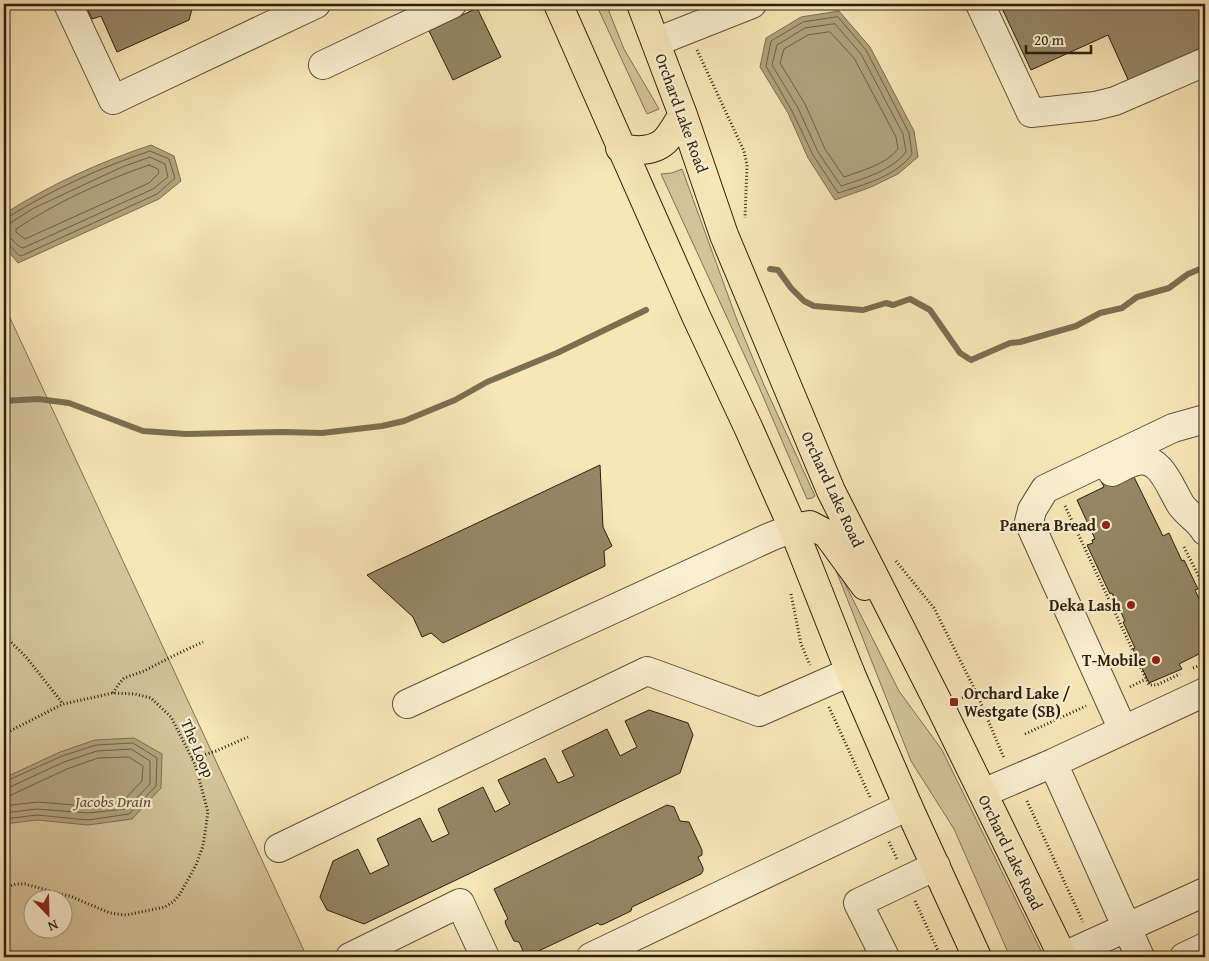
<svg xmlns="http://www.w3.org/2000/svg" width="1209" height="961" viewBox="0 0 1209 961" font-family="'Gentium Book Plus',serif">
<rect width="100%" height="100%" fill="#f8e6b7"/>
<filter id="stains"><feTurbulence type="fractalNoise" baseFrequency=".004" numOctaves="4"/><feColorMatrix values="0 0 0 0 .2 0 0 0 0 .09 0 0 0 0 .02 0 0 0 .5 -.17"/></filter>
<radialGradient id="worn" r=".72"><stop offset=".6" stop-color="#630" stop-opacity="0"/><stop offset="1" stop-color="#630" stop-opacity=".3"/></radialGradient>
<path fill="#d5c49a" stroke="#807254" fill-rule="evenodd" d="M 596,4 L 606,4 L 624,49 L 659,109 L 647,114 Z
M 682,169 L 737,320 L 764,385 L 815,496 L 812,498 L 807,499 L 759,387 L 661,174 L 672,173 Z
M 4,305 L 307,957 L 4,957 ZM 32,898 L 62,898 L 62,928 L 32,928 Z
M 828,550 L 899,691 L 942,750 L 1044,957 L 1010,957 L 954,829 L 911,761 Z"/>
<path fill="#b2a27e" stroke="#7c6e51" d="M 839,11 L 870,47 L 914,131 L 918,157 L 898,174 L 871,187 L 835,200 L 808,158 L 788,113 L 760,67 L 766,38 L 801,17 Z
M 151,145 L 174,156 L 181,181 L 159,199 L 18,263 L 4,246 L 4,214 C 49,185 100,162 151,145 Z
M 134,738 L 162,754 L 161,788 L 132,819 L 88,825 L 37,820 L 4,824 L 4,778 L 60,752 L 95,740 Z"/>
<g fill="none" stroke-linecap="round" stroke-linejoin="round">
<path stroke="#6e6046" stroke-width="1" d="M 838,17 L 866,50 L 909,133 L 912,154 C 897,176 863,185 838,193 L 813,155 L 792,111 L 766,66 L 771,41 L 803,22 Z
M 835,24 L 861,54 L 903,134 L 906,152 C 892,171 862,179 841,186 L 818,152 L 798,108 L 772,65 L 777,45 L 805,28 Z
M 830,32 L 854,58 L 896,137 L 898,149 C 887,164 861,171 844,177 L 825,149 L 805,104 L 780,63 L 784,49 L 808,35 Z
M 149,165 L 158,169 L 159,173 L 149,183 L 25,239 L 16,232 L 16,229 C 55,203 105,180 149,165 Z
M 4,218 L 8,217 C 52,190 101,167 150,151 L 169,159 L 175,178 L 157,194 L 21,256 C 14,254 12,243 4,243
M 4,224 L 10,223 L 34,208 L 122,167 L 150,157 L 165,164 L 168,177 L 153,189 L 23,248 C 15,246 14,237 4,237
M 4,782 L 62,756 L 96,745 L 133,743 L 157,758 L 156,786 L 129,814 L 88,820 L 37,815 L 4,819
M 4,788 L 10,787 L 64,762 L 97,751 L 131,749 L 150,761 L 150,784 L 126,809 L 88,813 L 37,809 L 4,813
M 4,796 L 11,795 L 67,769 L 98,758 L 129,757 L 143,766 L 142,781 L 123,801 L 88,806 L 37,802 L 4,806"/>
<path stroke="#7c6e51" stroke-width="6" d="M 770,269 L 778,270 L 791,288 L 804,301 L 814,306 L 863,310 L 886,303 L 893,305 L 910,299 L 930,310 L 960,353 L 971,360 L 1010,343 L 1020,342 L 1076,326 L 1100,313 L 1122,308 L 1137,297 L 1169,288 L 1188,274 L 1205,267
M 4,401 L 38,399 L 69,403 L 143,431 L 186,434 L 283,432 L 322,433 L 382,426 L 404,421 L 455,400 L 487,382 L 557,353 L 646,310"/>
</g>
<path fill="#968666" stroke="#2b1f0e" d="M 85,4 L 206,4 L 192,9 L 189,20 L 117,52 L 101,16 L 92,19 Z
M 1000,4 L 1205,4 L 1205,49 L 1130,84 L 1108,35 L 1031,70 Z
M 477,8 L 501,57 L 453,80 L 429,31 Z
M 600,465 L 603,527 L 612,546 L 604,551 L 605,566 L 443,643 L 431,633 L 422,637 L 413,617 L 367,575 Z
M 1132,473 L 1163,536 L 1169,533 L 1182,561 L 1184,560 L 1198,589 L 1195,590 L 1205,612 L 1205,654 L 1202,656 L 1201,653 L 1179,664 L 1182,669 L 1149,683 L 1133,649 L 1135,648 L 1123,622 L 1125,621 L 1112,593 L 1110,594 L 1087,545 L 1093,543 L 1092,540 L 1095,539 L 1077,500 L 1104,487 L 1101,481 L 1111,476 Z
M 649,710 L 688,723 L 693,735 L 680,773 L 364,924 L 327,910 L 320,897 L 333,861 L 358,849 L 370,874 L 389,865 L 377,839 L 420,818 L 432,842 L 449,834 L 438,809 L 483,787 L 495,812 L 510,804 L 498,780 L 545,758 L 558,783 L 574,776 L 562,751 L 607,729 L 620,756 L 637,747 L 625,721 Z
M 667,805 L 674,807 L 680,821 L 689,822 L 702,850 L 702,855 L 698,857 L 703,868 L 703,871 L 701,874 L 632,907 L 631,911 L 604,924 L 600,925 L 598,923 L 530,955 L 524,953 L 519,942 L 514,941 L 506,925 L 505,921 L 508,919 L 494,889 Z"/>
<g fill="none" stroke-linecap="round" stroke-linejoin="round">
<defs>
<path id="minor" d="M 68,4 L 113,100 L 316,4
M 980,4 L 1031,113 L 1095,106 L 1115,101 L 1205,62
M 656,42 L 752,4
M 323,65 L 452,4
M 1112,472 C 1120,468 1128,463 1137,461 C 1161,455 1171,490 1181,505 C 1188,515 1199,520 1205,531
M 407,704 L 770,537 L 793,528
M 1123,730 L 1029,522 L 1032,510 L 1045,489 L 1173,428 L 1205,419
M 1053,763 L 1140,957
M 983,793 L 1053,763 L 1205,692
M 279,848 L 647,671 L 759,712 L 850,672
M 350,957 L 460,903 L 485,957
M 591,957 L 908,806
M 885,957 L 858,903 L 936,866
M 1062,957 L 1205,892
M 1184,957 L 1205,947"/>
<path id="major" d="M 558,4 L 696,316 L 748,427 L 793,528 L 850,672 L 908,806 L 977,957
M 641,4 L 683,115 L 724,235 L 831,491 L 942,710 L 1063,957
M 620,148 C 634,151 653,152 665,141 C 672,134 677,123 683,115
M 793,528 L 810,525 L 827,534 L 865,586"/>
</defs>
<use href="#minor" stroke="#5e5138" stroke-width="30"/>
<use href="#major" stroke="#2b1f0e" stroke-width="30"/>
<path stroke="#2b1f0e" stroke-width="3" stroke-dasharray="1 2.5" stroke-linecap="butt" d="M 697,50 L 744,151 L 747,165 L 745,218
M 1065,506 L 1149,685 L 1157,685 L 1180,674
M 1184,547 L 1205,589
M 896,561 L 934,608 L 976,692 L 1004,758
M 791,594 L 801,644 L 810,665
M 4,635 L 27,658 L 63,704
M 1193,668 L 1205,663
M 1130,687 L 1146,679
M 113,693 L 118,685 L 124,678 L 144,671 L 175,655 L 203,642
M 962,698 L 976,692
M 829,707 L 870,797
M 4,734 L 63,704 L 113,693 L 135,694 L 151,698 L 171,717 L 195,764 L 208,812 L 203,846 L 196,865 L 180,894 L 174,901 L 165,907 L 126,915 L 110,913 L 72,897 L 25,884 L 16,884 L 4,888
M 1025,734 L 1086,706
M 192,759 L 216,751 L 248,737
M 1027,801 L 1083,922
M 889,842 L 897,859
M 915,901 L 941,957"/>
<use href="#minor" stroke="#faefd0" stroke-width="28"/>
<use href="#major" stroke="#f8e6b7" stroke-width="28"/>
</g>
<g fill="#8f2418" stroke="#faefd0" stroke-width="2">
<circle cx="1106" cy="525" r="5"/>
<circle cx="1131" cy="605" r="5"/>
<circle cx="1156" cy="660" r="5"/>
<rect x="949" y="697" width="10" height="10" rx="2.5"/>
</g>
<g text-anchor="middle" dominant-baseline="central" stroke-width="4.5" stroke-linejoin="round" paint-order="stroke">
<g font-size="16" fill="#2b1f0e" stroke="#faefd0">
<text transform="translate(682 113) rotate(70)">Orchard Lake Road</text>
<text transform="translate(833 489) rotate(65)">Orchard Lake Road</text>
<text transform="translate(198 748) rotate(67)">The Loop</text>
<text transform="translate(1011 852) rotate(64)">Orchard Lake Road</text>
</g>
<g font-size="16" font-weight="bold" fill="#2b1f0e" stroke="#faefd0" text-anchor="end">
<text x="1096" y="525">Panera Bread</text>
<text x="1121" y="605">Deka Lash</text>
<text x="1146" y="660">T-Mobile</text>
<text x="964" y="693" text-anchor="start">Orchard Lake /<tspan x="964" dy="18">Westgate (SB)</tspan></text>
</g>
<g font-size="16" font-style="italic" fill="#5e5138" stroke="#faefd0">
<text x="113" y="801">Jacobs Drain</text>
</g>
</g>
<rect width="1209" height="961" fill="none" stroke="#f8e6b7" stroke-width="20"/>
<rect x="5" y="5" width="1199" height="951" fill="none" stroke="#2b1f0e" stroke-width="2.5"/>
<rect x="10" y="10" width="1189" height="941" fill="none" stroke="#2b1f0e"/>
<g transform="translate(48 914) rotate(157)"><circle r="24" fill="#faefd0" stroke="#a79c82"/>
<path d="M0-4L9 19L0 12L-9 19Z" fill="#8f2418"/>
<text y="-8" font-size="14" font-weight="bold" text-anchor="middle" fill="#2b1f0e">N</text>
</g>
<path d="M1026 45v8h65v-8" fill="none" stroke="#2b1f0e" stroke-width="2.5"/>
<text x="1034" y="45" font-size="15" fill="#2b1f0e" stroke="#faefd0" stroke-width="4" paint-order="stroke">20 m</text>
<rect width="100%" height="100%" filter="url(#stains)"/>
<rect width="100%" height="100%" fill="url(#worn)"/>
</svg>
